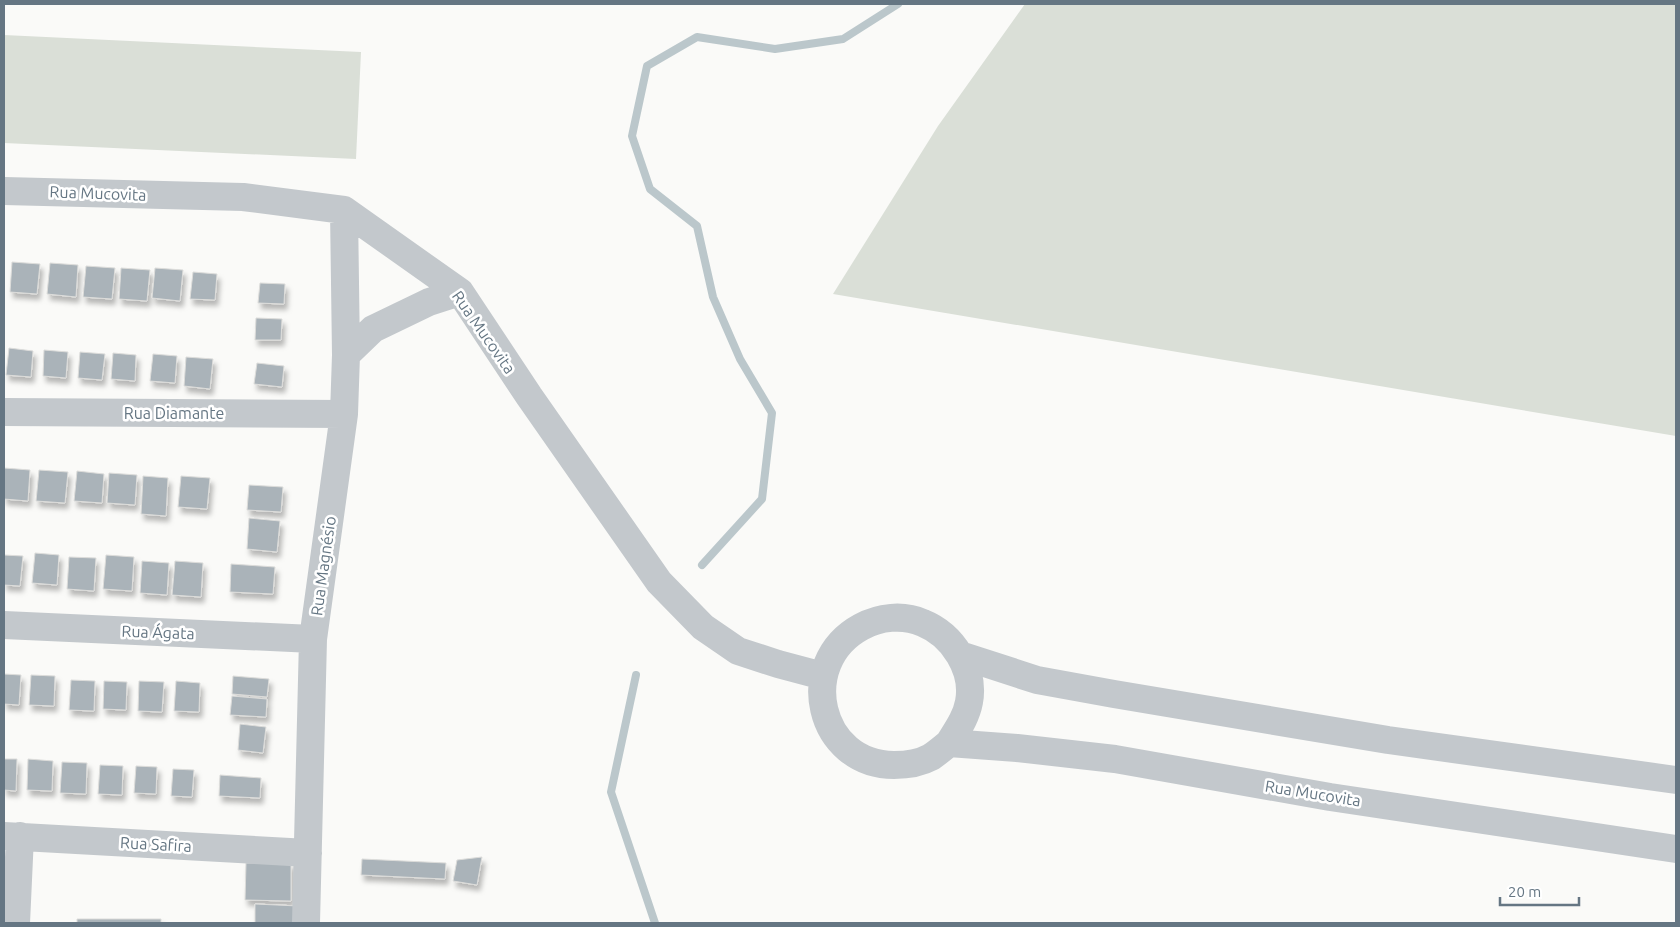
<svg xmlns="http://www.w3.org/2000/svg" width="1680" height="927" viewBox="0 0 1680 927" font-family="Ubuntu,sans-serif">
<defs>
<filter id="shadow"><feDropShadow dx="3" dy="5.5" stdDeviation="2.5" flood-color="#0004"/></filter>
</defs>
<rect width="100%" height="100%" fill="#fafaf8"/>
<path fill="#dadfd7" d="M 1025,4 L 1676,4 L 1676,436 L 833,294 L 938,126 Z
M 4,35 L 361,52 L 356,159 L 4,143 Z"/>
<g fill="none" stroke-linecap="round" stroke-linejoin="round">
<path stroke="#bbc7cb" stroke-width="8" d="M 702,565 L 762,499 L 772,413 L 740,359 L 713,297 L 697,226 L 650,189 L 632,136 L 647,66 L 697,37 L 775,49 L 843,39 L 898,4
M 636,675 L 611,792 L 655,923"/>
</g>
<path fill="#aab3b9" stroke="#dcdcda" filter="url(#shadow)" d="M 12,262 L 40,264 L 37,294 L 10,292 Z
M 50,263 L 78,265 L 76,297 L 47,294 Z
M 86,266 L 115,268 L 112,299 L 83,297 Z
M 121,268 L 150,270 L 147,301 L 119,299 Z
M 155,268 L 183,270 L 180,301 L 152,298 Z
M 193,272 L 217,274 L 215,300 L 190,299 Z
M 260,283 L 285,284 L 284,304 L 258,303 Z
M 256,318 L 282,319 L 281,340 L 255,340 Z
M 9,348 L 33,351 L 31,377 L 6,375 Z
M 44,350 L 68,352 L 66,378 L 43,376 Z
M 80,352 L 105,354 L 102,380 L 78,378 Z
M 113,353 L 136,355 L 135,381 L 111,379 Z
M 153,354 L 177,356 L 175,383 L 150,381 Z
M 186,357 L 213,359 L 210,389 L 184,386 Z
M 257,363 L 284,366 L 282,387 L 254,384 Z
M 4,468 L 30,470 L 28,501 L 4,499 Z
M 39,470 L 68,472 L 65,503 L 36,501 Z
M 77,471 L 104,474 L 102,503 L 74,501 Z
M 109,473 L 137,475 L 135,505 L 107,503 Z
M 143,476 L 168,478 L 166,516 L 141,514 Z
M 181,476 L 210,478 L 207,509 L 178,507 Z
M 249,485 L 283,487 L 281,512 L 247,510 Z
M 249,518 L 280,521 L 277,552 L 247,549 Z
M 35,553 L 59,555 L 57,585 L 32,583 Z
M 4,555 L 23,556 L 20,586 L 4,585 Z
M 106,555 L 134,557 L 132,591 L 103,589 Z
M 69,557 L 96,558 L 94,591 L 67,589 Z
M 142,561 L 169,563 L 167,595 L 140,593 Z
M 175,561 L 203,563 L 201,597 L 172,595 Z
M 231,564 L 275,567 L 273,594 L 230,592 Z
M 4,674 L 21,675 L 19,705 L 4,704 Z
M 31,675 L 55,676 L 54,706 L 29,705 Z
M 233,676 L 269,679 L 267,697 L 232,694 Z
M 71,680 L 95,681 L 94,711 L 69,710 Z
M 104,681 L 127,682 L 126,710 L 103,709 Z
M 139,681 L 164,682 L 162,712 L 138,711 Z
M 176,681 L 200,683 L 199,712 L 174,711 Z
M 232,696 L 267,699 L 266,717 L 230,715 Z
M 240,724 L 266,727 L 263,753 L 238,750 Z
M 4,759 L 17,759 L 16,791 L 4,790 Z
M 28,759 L 53,761 L 52,791 L 27,790 Z
M 62,762 L 87,763 L 86,794 L 60,793 Z
M 100,765 L 123,766 L 122,795 L 98,794 Z
M 136,766 L 157,767 L 156,794 L 134,793 Z
M 173,769 L 194,770 L 192,797 L 171,796 Z
M 220,775 L 261,778 L 260,798 L 219,796 Z
M 482,857 L 477,885 L 453,881 L 457,860 Z
M 362,859 L 446,863 L 445,879 L 361,875 Z
M 246,863 L 291,863 L 291,901 L 245,900 Z
M 255,904 L 298,906 L 297,923 L 255,923 Z
M 77,919 L 161,919 L 161,923 L 77,923 Z"/>
<g fill="none" stroke-linecap="round" stroke-linejoin="round">
<path stroke="#c3c8cc" stroke-width="28" d="M 4,191 L 243,197 L 344,210 L 460,292 L 529,396 L 659,582 L 703,627 L 738,651 L 778,664 L 823,676
M 346,355 L 373,329 L 429,302 L 460,292
M 4,412 L 344,414
M 4,625 L 313,639
M 960,655 L 1037,680 L 1114,694 L 1388,740 L 1676,780
M 949,743 C 957,730 966,718 969,702 C 975,670 953,635 923,623 C 903,614 879,617 861,627 C 795,663 818,765 894,765 C 906,765 920,763 931,757 C 937,753 943,748 949,743 L 1017,748 L 1115,759 L 1330,797 L 1676,849
M 4,836 L 308,853
M 16,923 L 20,836
M 306,923 L 313,639 L 344,414 L 346,355 L 344,210"/>
</g>
<g text-anchor="middle" dominant-baseline="central" stroke-width="5" stroke-linejoin="round" paint-order="stroke">
<g font-size="16" fill="#657683" stroke="#fff">
<text transform="translate(98 193) rotate(2)">Rua Mucovita</text>
<text transform="translate(484 332) rotate(55)">Rua Mucovita</text>
<text x="174" y="413">Rua Diamante</text>
<text transform="translate(323 566) rotate(-82)">Rua Magnésio</text>
<text transform="translate(158 632) rotate(2)">Rua Ágata</text>
<text transform="translate(1313 793) rotate(9)">Rua Mucovita</text>
<text transform="translate(156 844) rotate(3)">Rua Safira</text>
</g>
</g>
<rect width="1680" height="927" fill="none" stroke="#657683" stroke-width="10"/>
<path d="M1500 897v8h79v-8" fill="none" stroke="#657683" stroke-width="2.5"/>
<text x="1508" y="897" font-size="15" fill="#657683" stroke="#ffffff" stroke-width="4" paint-order="stroke">20 m</text>
</svg>
